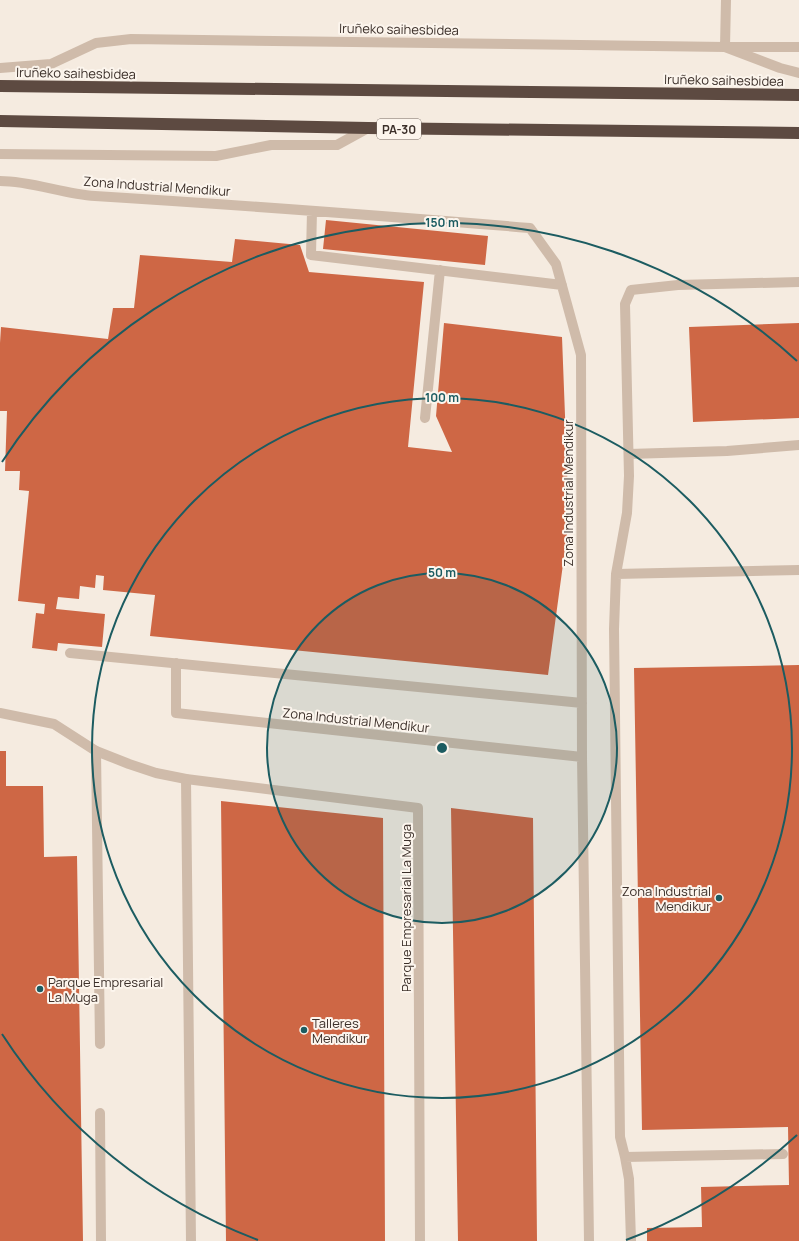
<svg xmlns="http://www.w3.org/2000/svg" width="799" height="1241" viewBox="0 0 799 1241" font-family="Manrope,sans-serif">
<rect width="100%" height="100%" fill="#f5ebe0"/>
<path fill="#ce6745" d="M 326,220 L 488,236 L 485,265 L 323,249 Z
M 235,239 L 300,245 L 309,272 L 424,282 L 408,447 L 452,452 L 436,416 L 444,323 L 562,337 L 569,520 L 548,675 L 150,636 L 155,595 L 103,590 L 104,576 L 96,575 L 95,588 L 80,586 L 79,599 L 58,597 L 56,609 L 105,614 L 102,647 L 58,643 L 57,651 L 32,648 L 36,613 L 44,614 L 45,604 L 18,601 L 29,491 L 19,490 L 20,471 L 5,471 L 7,411 L 0,411 L 0,343 L 1,327 L 108,339 L 113,308 L 134,308 L 140,255 L 232,262 Z
M 799,323 L 799,418 L 693,422 L 689,327 Z
M 799,665 L 799,1241 L 647,1241 L 647,1228 L 702,1227 L 701,1187 L 789,1185 L 788,1127 L 642,1130 L 634,668 Z
M 0,751 L 6,751 L 6,786 L 43,786 L 44,857 L 77,856 L 83,1241 L 0,1241 Z
M 221,801 L 383,818 L 385,1241 L 226,1241 Z
M 451,808 L 533,818 L 537,1241 L 458,1241 Z"/>
<g fill="none" stroke-linecap="round" stroke-linejoin="round">
<path stroke="#cfbbaa" stroke-width="10" d="M 0,181 C 32,181 63,194 95,196 C 240,205 385,216 530,228 L 556,264 L 581,355 L 582,757 L 589,1241
M 312,211 L 311,255 L 562,285
M 425,418 L 440,270
M 629,454 L 727,451 L 799,445
M 616,574 L 799,570
M 70,653 L 582,703
M 176,663 L 176,713 L 582,757
M 96,751 L 100,1044
M 186,779 L 191,1241
M 100,1113 L 101,1241
M 625,1157 L 783,1154
M 631,1241 L 629,1179 L 625,1157 L 620,1137 L 614,629 L 616,574 L 627,513 L 629,476 L 625,304 L 631,290 L 678,285 L 799,282"/>
<path stroke="#cfbbaa" stroke-width="10" d="M 726,0 L 725,47 L 799,47
M 0,68 L 51,64 L 96,43 L 131,39 L 725,47 L 780,68 L 799,73
M 0,154 L 216,156 L 271,145 L 337,145 L 368,128
M 0,713 L 54,724 L 96,751 L 129,764 L 156,773 L 186,779 L 418,808 L 420,1241"/>
<path stroke="#5d4a41" stroke-width="12" d="M 0,86 L 799,95
M 0,121 L 368,128 L 799,133"/>
</g>
<circle cx="442" cy="748" r="175" fill="#1c5c61" fill-opacity=".12"/>
<g fill="none" stroke="#1c5c61" stroke-width="2">
<circle cx="442" cy="748" r="175"/>
<circle cx="442" cy="748" r="350"/>
<path d="M797 1135A525 525 0 0 1 626 1240M258 1240A525 525 0 0 1 2 1034M2 462A525 525 0 0 1 797 361"/>
</g>
<g fill="#1c5c61" stroke="#fcf5ed" stroke-width="1.5">
<circle cx="719" cy="898" r="4"/>
<circle cx="40" cy="989" r="4"/>
<circle cx="304" cy="1030" r="4"/>
</g>
<g text-anchor="middle" dominant-baseline="central" stroke-width="4" stroke-linejoin="round" paint-order="stroke">
<rect fill="#fcf5ed" stroke="#766b64" stroke-width="1" x="377" y="119" width="44" height="20" rx="3"/>
<g font-size="12" font-weight="bold" fill="#3c302a">
<text x="399" y="129">PA-30</text>
</g>
<g font-size="13" fill="#3c302a" stroke="#fcf5ed">
<text transform="translate(399 29) rotate(1)">Iruñeko saihesbidea</text>
<text transform="translate(76 73) rotate(1)">Iruñeko saihesbidea</text>
<text transform="translate(724 80) rotate(1)">Iruñeko saihesbidea</text>
<text transform="translate(157 186) rotate(4)">Zona Industrial Mendikur</text>
<text transform="translate(568 493) rotate(-90)">Zona Industrial Mendikur</text>
<text transform="translate(356 720) rotate(6)">Zona Industrial Mendikur</text>
<text transform="translate(406 908) rotate(-90)">Parque Empresarial La Muga</text>
</g>
<g font-size="13" fill="#3c302a" stroke="#fcf5ed" text-anchor="start">
<text x="711" y="891" text-anchor="end">Zona Industrial<tspan x="711" dy="15">Mendikur</tspan></text>
<text x="48" y="982">Parque Empresarial<tspan x="48" dy="15">La Muga</tspan></text>
<text x="312" y="1023">Talleres<tspan x="312" dy="15">Mendikur</tspan></text>
</g>
</g>
<circle cx="442" cy="748" r="6" fill="#1c5c61" stroke="#fcf5ed" stroke-width="2"/>
<g font-size="12" text-anchor="middle" font-weight="bold" fill="#1c5c61" stroke="#fcf5ed" stroke-width="4" stroke-linejoin="round" paint-order="stroke">
<text x="442" y="227">150 m</text>
<text x="442" y="402">100 m</text>
<text x="442" y="577">50 m</text>
</g>
</svg>
